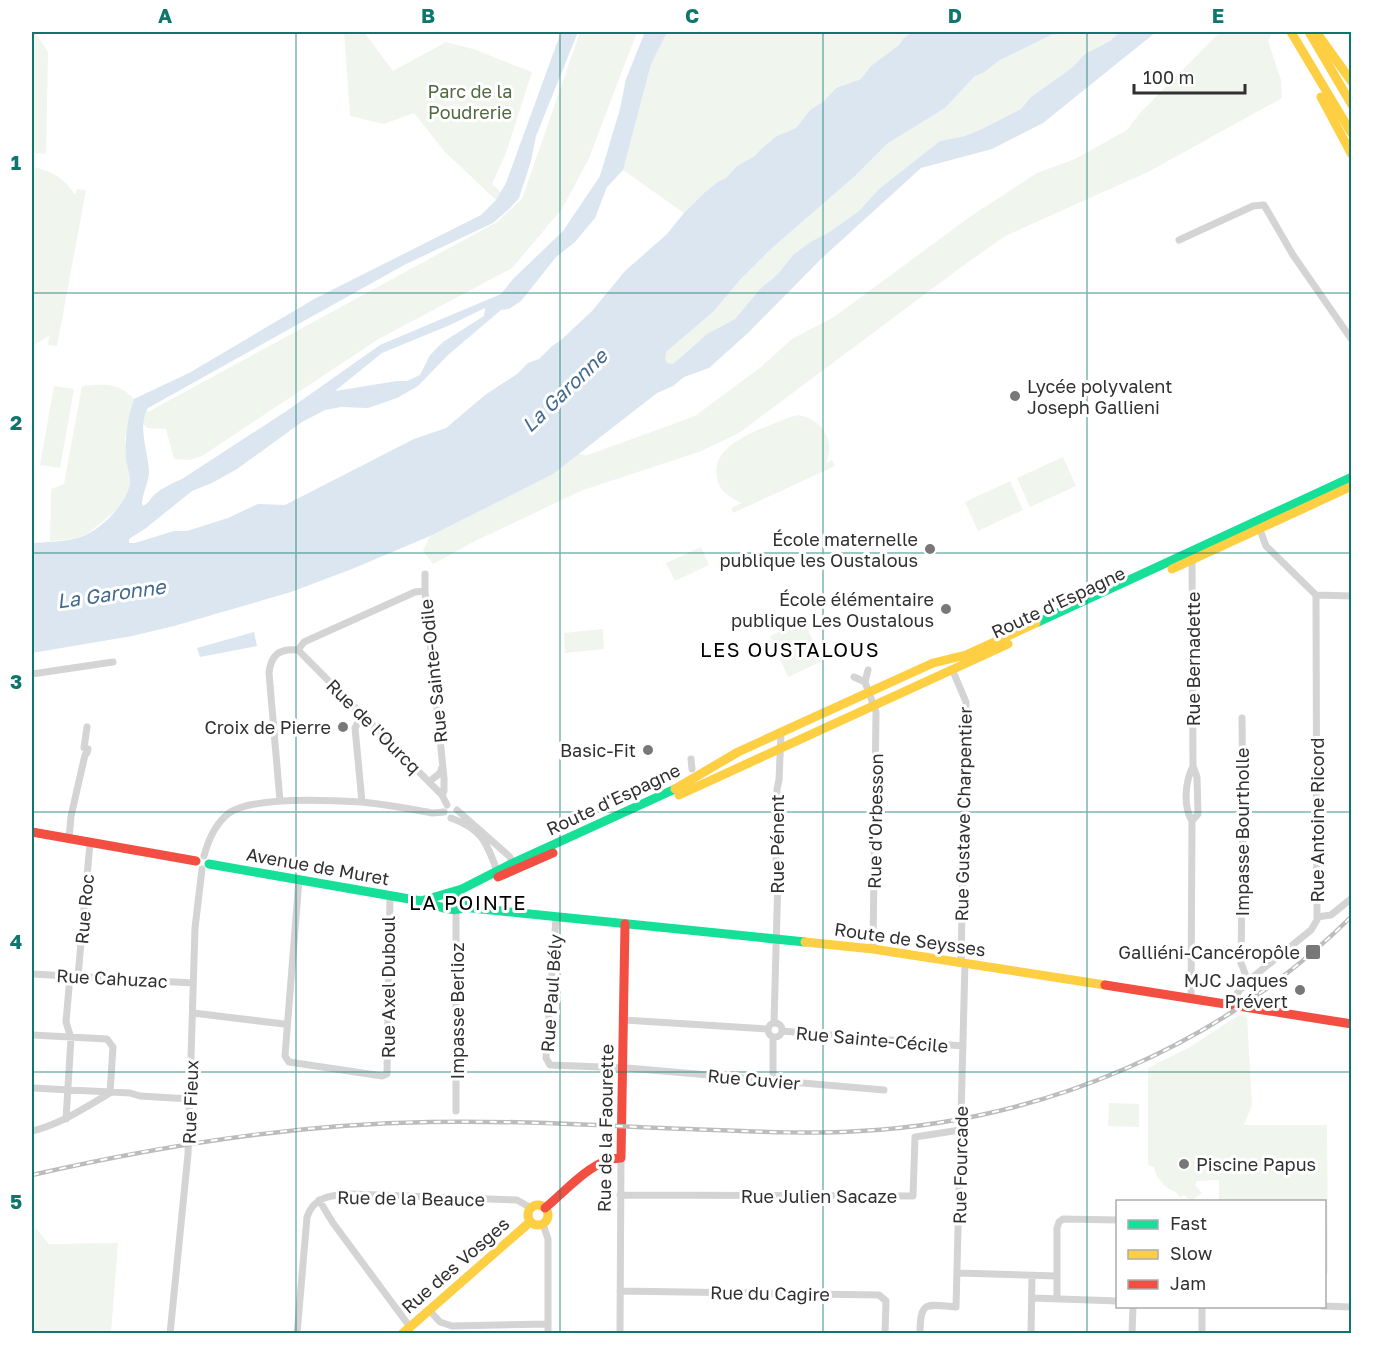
<svg xmlns="http://www.w3.org/2000/svg" width="1383" height="1365" viewBox="0 0 1383 1365" font-family="'Golos Text',sans-serif">
<rect width="100%" height="100%" fill="#fff"/>
<path fill="#f0f5ed" d="M 32,32 L 35,32 L 48,52 L 46,154 L 32,153 Z
M 344,32 L 364,32 L 393,71 L 446,42 L 473,49 L 532,72 L 506,153 L 492,184 L 501,192 L 496,200 L 444,151 L 414,113 L 384,124 L 350,116 Z
M 580,32 L 637,32 L 589,158 L 562,209 L 512,268 L 377,340 L 202,456 L 190,460 L 174,459 L 166,429 L 147,428 L 131,410 L 125,439 L 130,482 L 127,496 L 120,507 L 87,534 L 75,539 L 50,541 L 51,489 L 64,484 L 82,386 C 121,382 121,387 148,412 L 497,222 L 522,199 Z
M 667,32 L 912,32 L 903,39 L 899,45 L 871,66 L 861,79 L 836,88 L 824,101 L 810,110 L 796,128 L 777,136 L 761,149 L 755,156 L 737,166 L 726,178 L 719,181 L 704,193 L 684,213 L 623,170 L 651,64 Z
M 1068,32 L 1120,32 L 1110,41 L 1085,54 L 1073,67 L 1031,97 L 1021,109 L 982,129 L 965,136 L 940,141 L 879,189 L 859,211 L 828,233 L 812,241 L 793,255 L 778,274 L 760,289 L 735,319 L 721,326 L 696,343 L 673,364 L 667,363 L 664,359 L 666,352 L 714,311 L 739,281 L 772,248 L 855,176 L 888,143 L 945,108 L 975,76 L 983,73 L 1000,60 L 1051,35 Z
M 1220,32 L 1273,32 L 1268,41 L 1281,80 L 1282,98 L 1148,172 L 1005,236 L 960,268 L 739,433 L 699,452 L 583,490 L 475,541 L 433,564 L 423,551 L 430,536 L 552,474 L 578,454 L 588,455 L 695,416 L 761,367 L 792,339 L 834,317 L 971,216 L 1037,173 L 1075,159 L 1127,130 L 1140,113 Z
M 32,167 C 50,170 65,178 75,195 L 77,189 L 86,190 L 57,346 L 48,345 L 49,336 L 32,346 Z
M 54,386 L 74,389 L 60,468 L 40,465 Z
M 798,415 C 822,419 836,440 826,463 L 832,460 L 835,466 L 733,513 L 731,508 L 742,503 C 730,497 719,492 717,477 C 710,442 765,428 791,417 Z
M 1063,457 L 1076,486 L 1030,507 L 1017,478 Z
M 1010,481 L 1023,510 L 978,531 L 965,502 Z
M 701,547 L 709,565 L 675,581 L 666,563 Z
M 804,621 L 822,661 L 788,677 L 770,636 Z
M 603,629 L 604,649 L 565,653 L 564,633 Z
M 1239,1015 L 1247,1017 L 1252,1105 L 1244,1125 L 1327,1125 L 1328,1273 L 1324,1273 L 1324,1202 L 1219,1201 L 1219,1180 L 1197,1181 L 1195,1185 L 1202,1193 L 1191,1201 L 1184,1195 L 1180,1198 L 1176,1192 C 1165,1189 1156,1178 1154,1167 L 1148,1165 L 1148,1068 L 1190,1047 Z
M 1109,1103 L 1139,1104 L 1139,1127 L 1108,1126 Z
M 32,1210 L 33,1210 L 33,1225 L 49,1244 L 118,1243 L 111,1333 L 32,1333 Z"/>
<path fill="#dbe6f0" fill-rule="evenodd" d="M 561,32 L 578,32 L 536,136 L 531,161 L 519,198 L 508,210 L 493,223 L 406,264 L 148,408 C 137,426 148,451 149,472 C 149,482 142,494 142,504 L 143,506 C 149,503 150,499 154,495 C 162,488 172,483 182,479 L 285,412 L 380,345 L 501,294 L 513,279 L 563,231 L 600,176 L 620,109 L 626,79 L 645,32 L 667,32 L 651,64 L 623,170 L 607,187 L 595,218 L 575,242 L 556,257 L 521,301 L 509,309 L 501,310 L 448,355 L 418,386 L 397,398 L 368,408 L 341,407 L 325,410 L 302,422 L 237,469 L 212,483 L 192,491 L 146,528 L 129,539 L 129,543 L 135,543 L 174,531 L 187,531 L 228,518 L 258,504 L 285,505 L 414,439 L 446,428 L 485,395 L 517,374 L 528,363 L 539,359 L 552,346 L 561,340 L 592,311 L 625,271 L 667,234 L 684,213 L 704,193 L 719,181 L 726,178 L 737,166 L 755,156 L 761,149 L 777,136 L 796,128 L 810,110 L 824,101 L 836,88 L 861,79 L 871,66 L 899,45 L 903,39 L 912,32 L 1068,32 L 1051,35 L 1000,60 L 983,73 L 975,76 L 945,108 L 888,143 L 855,176 L 772,248 L 739,281 L 714,311 L 666,352 L 665,359 L 667,363 L 673,364 L 707,334 L 735,319 L 760,289 L 778,274 L 793,255 L 812,241 L 828,233 L 859,211 L 879,189 L 940,141 L 965,136 L 982,129 L 1021,109 L 1031,97 L 1073,67 L 1085,54 L 1110,41 L 1120,32 L 1156,32 L 1043,123 L 992,149 L 921,168 L 821,259 L 749,332 L 709,368 L 684,377 L 673,386 L 657,393 L 553,474 L 430,536 L 352,569 L 291,592 L 174,626 L 132,636 L 32,653 L 32,543 C 45,542 60,542 74,539 C 96,535 128,505 130,482 C 130,474 127,466 126,459 C 125,437 127,420 134,399 L 189,373 L 316,298 L 481,215 L 496,200 L 506,183 ZM 485,308 L 484,316 L 443,342 L 430,355 L 420,375 L 407,381 L 397,381 L 335,391 L 382,353 L 450,325 Z
M 254,632 L 257,646 L 200,657 L 197,648 Z"/>
<g fill="none" stroke-linecap="round" stroke-linejoin="round">
<path stroke="#d4d4d4" stroke-width="7" d="M 1179,240 L 1253,206 L 1264,205 L 1293,255 L 1352,340
M 1259,527 L 1266,546 L 1316,595
M 1192,557 L 1193,766 L 1197,777 L 1198,814 L 1192,821
M 425,574 L 425,591 L 444,778 L 444,791 L 442,795
M 1316,595 L 1352,596
M 298,650 L 429,782 L 442,795 L 447,805
M 298,650 L 304,642 L 415,592 L 425,591
M 952,669 L 966,702 L 961,962
M 868,670 L 865,682 L 876,712 L 873,949
M 32,674 L 113,662
M 854,677 L 865,682
M 362,715 L 355,728 L 362,802
M 1242,718 L 1243,805 L 1241,963 L 1248,981
M 691,759 L 692,769
M 429,782 L 440,773 L 442,767
M 280,801 L 269,673 C 271,655 279,648 298,650
M 457,810 L 510,857 L 513,865
M 451,818 C 482,829 487,843 497,871 L 500,874
M 69,839 L 71,816 L 85,755 L 87,753 L 88,749 L 84,748 L 87,727
M 204,856 C 208,841 216,823 229,813 C 254,796 329,800 361,802 C 385,804 410,809 433,813 L 444,812
M 299,879 L 285,1056 L 289,1062 L 382,1076 L 387,1074 L 390,895
M 456,911 L 456,1111
M 1317,917 L 1331,915 L 1352,898
M 556,918 L 546,1058 L 550,1065 L 627,1068 L 884,1090
M 32,974 L 193,983
M 78,976 L 90,843
M 1191,999 L 1192,821 C 1183,806 1185,782 1193,766
M 1227,1005 L 1248,981 L 1311,930 L 1317,920 L 1316,595
M 193,1013 L 284,1024
M 624,1020 L 767,1029
M768 1030a7 7 0 1 1 14 0a7 7 0 1 1-14 0Z
M 774,1023 L 778,876 L 776,867 L 777,789 L 779,780 L 781,733
M 782,1031 L 963,1046
M 32,1035 L 107,1039 L 113,1047 L 110,1093
M 773,1080 L 773,1038
M 32,1088 L 130,1093 L 140,1096 L 190,1099
M 66,1119 L 71,1038 L 66,1022 L 70,976
M 32,1131 C 61,1124 84,1108 110,1093
M 620,1195 L 913,1196 L 915,1137 L 960,1130
M 319,1200 L 333,1223 L 410,1327
M 543,1224 L 548,1239 L 548,1334
M 957,1273 L 1056,1276
M 620,1291 L 879,1295 L 886,1301 L 885,1334
M 1032,1298 L 1118,1301
M 1057,1299 L 1057,1228 L 1059,1222 L 1063,1219 L 1118,1220
M 1202,1306 L 1202,1334
M 1322,1306 L 1352,1307
M 429,1310 L 440,1322 L 452,1326 L 548,1324
M 170,1334 L 188,1154 L 195,928 L 202,869
M 297,1334 L 307,1217 C 314,1196 332,1195 351,1194 L 517,1200 L 531,1208
M 620,1334 L 621,1158
M 920,1334 C 920,1299 927,1305 956,1307 L 965,963
M 1031,1334 L 1032,1276
M 1132,1334 L 1133,1306"/>
<path stroke="#16e098" stroke-width="9" d="M 1036,623 L 1352,477
M 209,864 L 421,901 C 433,904 449,912 460,909 L 463,904 L 462,897 L 457,891
M 421,901 L 462,889 L 513,863 L 675,789
M 462,907 L 805,942"/>
<path stroke="#ffcf43" stroke-width="9" d="M 1291,32 L 1352,134
M 1309,32 L 1352,105
M 1316,32 L 1352,82
M 1321,97 L 1352,155
M 1172,569 L 1352,486
M 675,789 L 738,752 L 933,663 L 966,655 L 1036,623
M 679,795 L 1008,644
M 805,942 L 873,949 L 1105,985
M528 1215a10 10 0 1 1 20 0a10 10 0 1 1-20 0Z
M 402,1334 L 530,1222"/>
<path stroke="#f24e42" stroke-width="9" d="M 32,832 L 196,861
M 498,877 L 553,853
M 1105,985 L 1352,1024
M 545,1208 C 566,1191 593,1158 621,1158 L 625,924"/>
<defs>
<path id="rail" d="M 32,1175 C 163,1145 295,1124 430,1122 C 525,1120 620,1127 715,1130 C 763,1132 812,1134 860,1131 C 1044,1121 1221,1046 1352,916"/>
</defs>
<use href="#rail" stroke="#bcbcbc" stroke-width="4.5"/>
<use href="#rail" stroke="#fff" stroke-width="2" stroke-dasharray="7" stroke-linecap="butt"/>
</g>
<path fill="none" stroke="#0f766e" stroke-width="1.5" stroke-opacity="0.55" d="M 296,32 L 296,1334M 560,32 L 560,1334M 823,32 L 823,1334M 1087,32 L 1087,1334M 32,293 L 1352,293M 32,553 L 1352,553M 32,812 L 1352,812M 32,1072 L 1352,1072"/>
<g fill="#787878" stroke="#fff" stroke-width="2">
<circle cx="1015" cy="396" r="6"/>
<circle cx="930" cy="549" r="6"/>
<circle cx="946" cy="609" r="6"/>
<circle cx="343" cy="727" r="6"/>
<circle cx="648" cy="750" r="6"/>
<rect x="1305" y="944" width="16" height="16" rx="3"/>
<circle cx="1300" cy="990" r="6"/>
<circle cx="1184" cy="1164" r="6"/>
</g>
<g text-anchor="middle" dominant-baseline="central" stroke-width="6" stroke-linejoin="round" paint-order="stroke">
<g font-size="18" fill="#4f6940" stroke="#fff">
<text x="470" y="91">Parc de la<tspan x="470" dy="21">Poudrerie</tspan></text>
</g>
<g font-size="18" fill="#303030" stroke="#fff" text-anchor="end">
<text x="1027" y="386" text-anchor="start">Lycée polyvalent<tspan x="1027" dy="21">Joseph Gallieni</tspan></text>
<text x="918" y="539">École maternelle<tspan x="918" dy="21">publique les Oustalous</tspan></text>
<text x="934" y="599">École élémentaire<tspan x="934" dy="21">publique Les Oustalous</tspan></text>
<text x="331" y="727">Croix de Pierre</text>
<text x="636" y="750">Basic-Fit</text>
<text x="1300" y="952">Galliéni-Cancéropôle</text>
<text x="1288" y="980">MJC Jaques<tspan x="1288" dy="21">Prévert</tspan></text>
<text x="1196" y="1164" text-anchor="start">Piscine Papus</text>
</g>
<g font-size="18" fill="#303030" stroke="#fff">
<text transform="translate(1058 602) rotate(-25)">Route d'Espagne</text>
<text transform="translate(1193 659) rotate(-90)">Rue Bernadette</text>
<text transform="translate(433 671) rotate(-96)">Rue Sainte-Odile</text>
<text transform="translate(374 726) rotate(45)">Rue de l'Ourcq</text>
<text transform="translate(613 799) rotate(-25)">Route d'Espagne</text>
<text transform="translate(963 814) rotate(-89)">Rue Gustave Charpentier</text>
<text transform="translate(1317 820) rotate(-90)">Rue Antoine Ricord</text>
<text transform="translate(875 821) rotate(-89)">Rue d'Orbesson</text>
<text transform="translate(1242 832) rotate(-90)">Impasse Bourtholle</text>
<text transform="translate(777 844) rotate(-90)">Rue Pénent</text>
<text transform="translate(318 866) rotate(10)">Avenue de Muret</text>
<text transform="translate(84 909) rotate(-85)">Rue Roc</text>
<text transform="translate(910 939) rotate(8)">Route de Seysses</text>
<text transform="translate(112 978) rotate(3)">Rue Cahuzac</text>
<text transform="translate(388 987) rotate(-90)">Rue Axel Duboul</text>
<text transform="translate(551 993) rotate(-86)">Rue Paul Bély</text>
<text transform="translate(457 1011) rotate(-90)">Impasse Berlioz</text>
<text transform="translate(872 1039) rotate(5)">Rue Sainte-Cécile</text>
<text transform="translate(754 1079) rotate(5)">Rue Cuvier</text>
<text transform="translate(190 1102) rotate(-88)">Rue Fieux</text>
<text transform="translate(605 1128) rotate(-89)">Rue de la Faourette</text>
<text transform="translate(960 1165) rotate(-89)">Rue Fourcade</text>
<text x="819" y="1196">Rue Julien Sacaze</text>
<text transform="translate(411 1198) rotate(1)">Rue de la Beauce</text>
<text transform="translate(455 1265) rotate(-41)">Rue des Vosges</text>
<text transform="translate(770 1293) rotate(1)">Rue du Cagire</text>
</g>
<g font-size="20" font-style="italic" fill="#42698d" stroke="#fff">
<text transform="translate(564 390) rotate(-44)">La Garonne</text>
<text transform="translate(111 593) rotate(-8)">La Garonne</text>
</g>
<g font-size="20" letter-spacing="1.5" fill="#000" stroke="#fff">
<text x="790" y="649">LES OUSTALOUS</text>
<text x="468" y="902">LA POINTE</text>
</g>
</g>
<rect width="1383" height="1365" fill="none" stroke="#ffffff" stroke-width="66"/>
<rect x="1116" y="1200" width="210" height="108" fill="#ffffff" stroke="#acacac" stroke-width="1.5"/>
<rect x="1128" y="1220" width="30" height="9" fill="#16e098" stroke="#acacac" stroke-width="1.5"/>
<text x="1170" y="1230" font-size="18" fill="#303030">Fast</text>
<rect x="1128" y="1250" width="30" height="9" fill="#ffcf43" stroke="#acacac" stroke-width="1.5"/>
<text x="1170" y="1260" font-size="18" fill="#303030">Slow</text>
<rect x="1128" y="1280" width="30" height="9" fill="#f24e42" stroke="#acacac" stroke-width="1.5"/>
<text x="1170" y="1290" font-size="18" fill="#303030">Jam</text>
<path d="M1134 84v9h111v-9" fill="none" stroke="#303030" stroke-width="3"/>
<text x="1143" y="84" font-size="18" fill="#303030" stroke="#ffffff" stroke-width="4.5" paint-order="stroke">100 m</text>
<rect x="33" y="33" width="1317" height="1299" fill="none" stroke="#0f766e" stroke-width="2"/>
<g font-size="20" text-anchor="middle" font-weight="bold" fill="#0f766e">
<text x="165" y="23">A</text>
<text x="428" y="23">B</text>
<text x="692" y="23">C</text>
<text x="955" y="23">D</text>
<text x="1218" y="23">E</text>
<text x="16" y="170">1</text>
<text x="16" y="430">2</text>
<text x="16" y="689">3</text>
<text x="16" y="949">4</text>
<text x="16" y="1209">5</text>
</g>
</svg>
